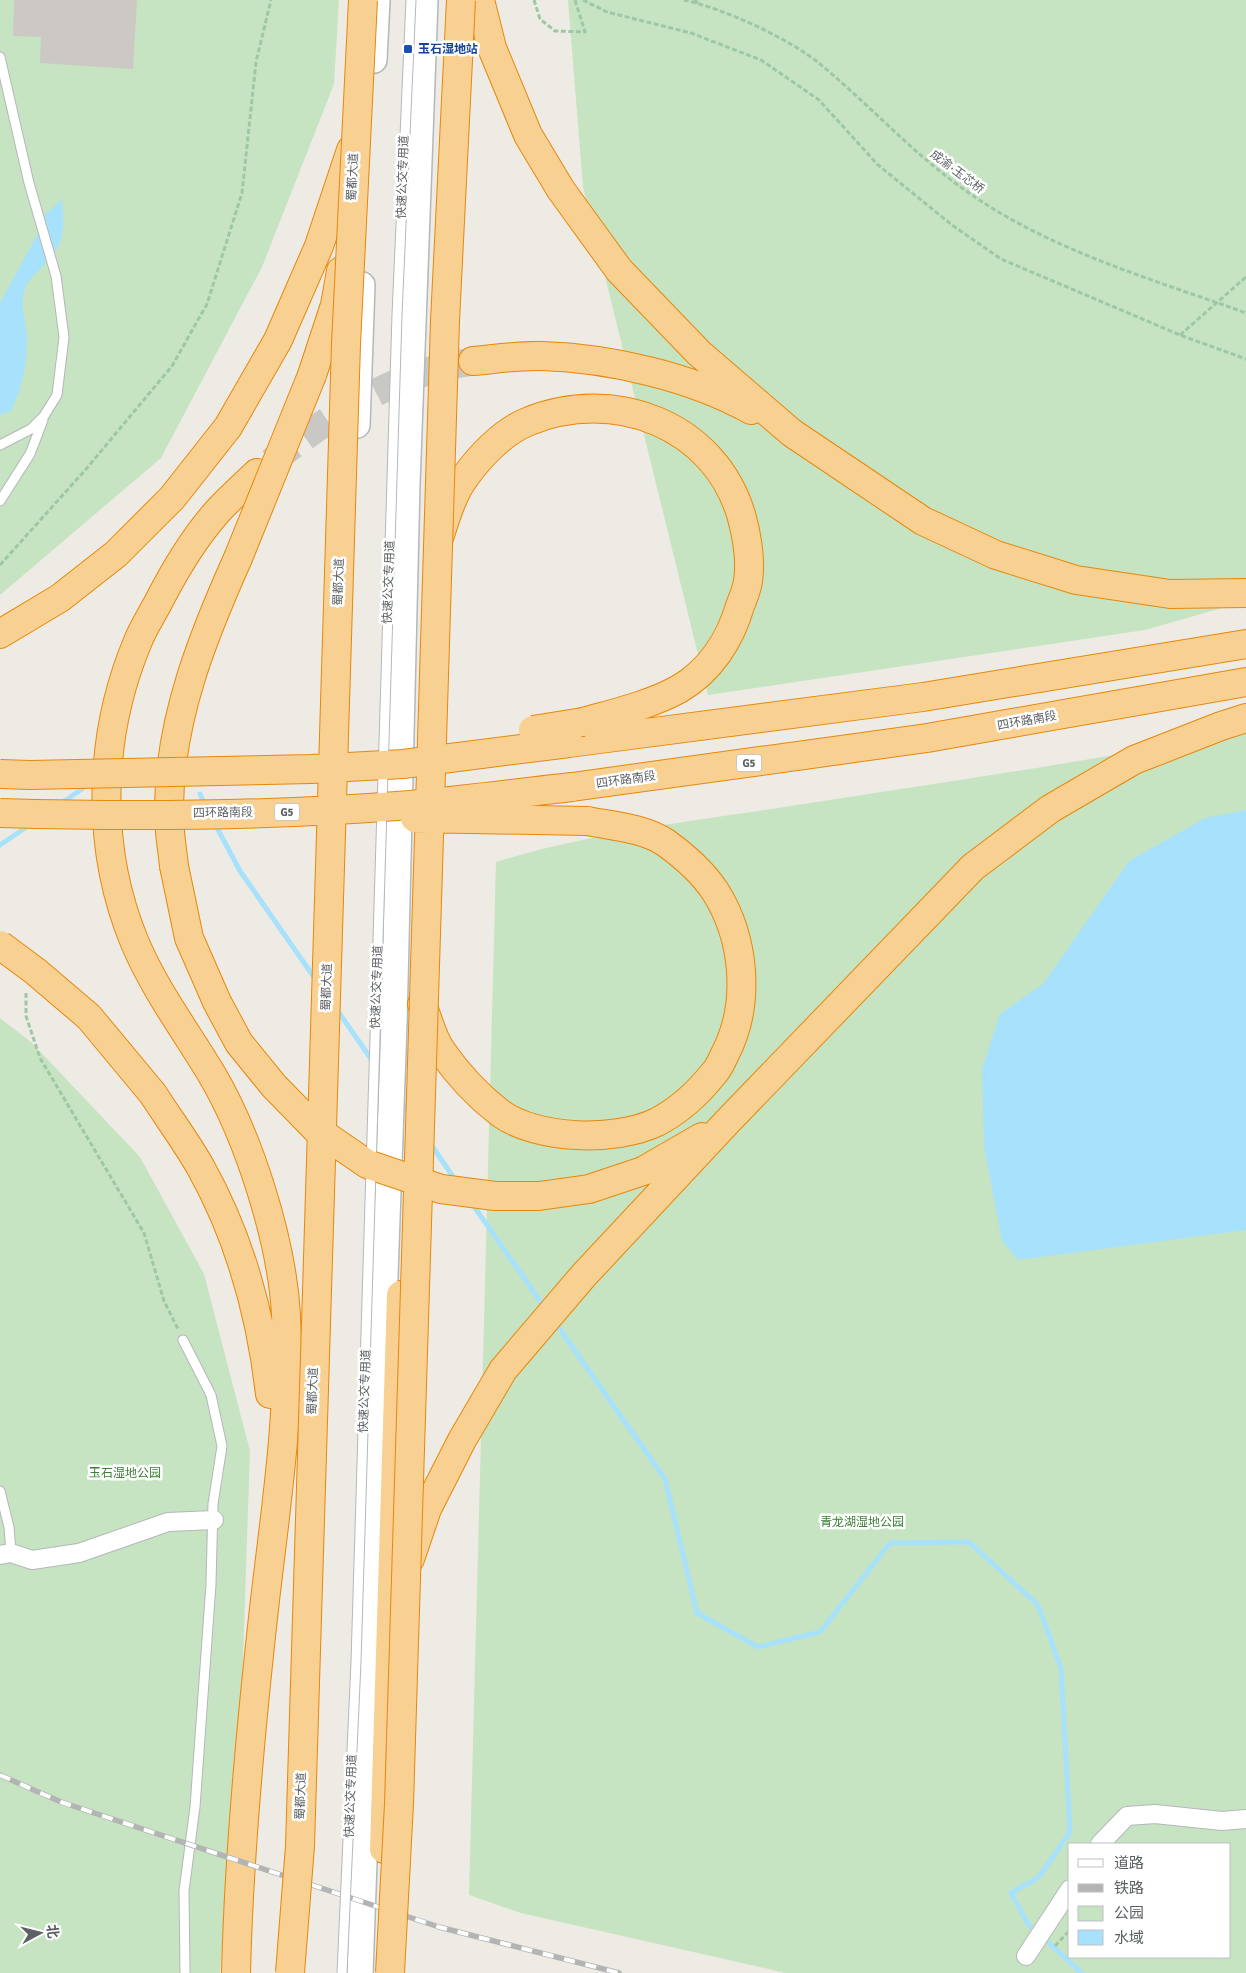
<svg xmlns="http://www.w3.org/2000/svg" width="1246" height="1973" viewBox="0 0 1246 1973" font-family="Signika,'Noto Sans SC',sans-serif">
<rect width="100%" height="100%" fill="#eeebe4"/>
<path fill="#c6e4c2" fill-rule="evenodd" d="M 0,0 L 339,0 L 334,84 L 262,267 L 161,458 L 0,595 Z
M 568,0 L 1246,0 L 1246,601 L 1145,630 L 708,695 L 583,187 Z
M 1246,731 L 1246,1973 L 786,1973 L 521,1913 L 469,1895 L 496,862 C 594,832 696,821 797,805 C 947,782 1097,760 1246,731 ZM 1070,1844 L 1230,1844 L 1230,1957 L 1070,1957 Z
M 0,1018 L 31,1042 L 140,1157 L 204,1274 L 250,1451 L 242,1688 L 220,1973 L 0,1973 Z"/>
<path fill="#a8e1fb" d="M 62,199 C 65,230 65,245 41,268 C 34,275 27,281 24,292 C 20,307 26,323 27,338 C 27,365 23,386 11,411 L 0,415 L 0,303 L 37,235 L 42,218 Z
M 1246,810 L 1246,1230 L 1018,1260 L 1002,1241 L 984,1147 L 982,1069 L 1000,1014 L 1043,984 L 1129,861 L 1205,818 Z"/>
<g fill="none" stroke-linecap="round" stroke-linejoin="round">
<path stroke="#a8e1fb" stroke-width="5" d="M 200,794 L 205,805
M 60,804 L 82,789
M 215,824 L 240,871 L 316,980
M 0,845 L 31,824
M 335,1007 L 383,1076
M 400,1100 L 411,1115
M 430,1143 L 456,1181
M 471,1202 L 545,1308
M 554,1321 L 665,1479 L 697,1613 L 758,1647 L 820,1632 L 890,1543 L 969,1542 L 1038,1605 L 1061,1668 L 1070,1832 L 1039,1877 L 1011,1893 L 1028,1924 L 1082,1973"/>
</g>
<path fill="#ccc8c4" d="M 14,0 L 137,0 L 133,69 L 40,63 L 41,37 L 13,36 Z"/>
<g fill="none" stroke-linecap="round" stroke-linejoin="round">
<path stroke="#cac8c4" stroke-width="28" stroke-dasharray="28 14" stroke-linecap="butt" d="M 271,462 C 316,427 363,394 417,375 C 435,368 455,365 473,361"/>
<defs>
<path id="lane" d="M 0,57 L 29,183 L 56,276 L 64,337 L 57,395 L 44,416 L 31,429 L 0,445
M 0,501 L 30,454 L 43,420
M 183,1340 L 211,1395 L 222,1446 L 213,1504 L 211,1584 L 195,1807 L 184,1891 L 185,1973
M 0,1491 L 9,1527 L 11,1553"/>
<path id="street" d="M 0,1555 L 11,1553 L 32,1560 L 79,1553 L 168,1522 L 214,1520
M 1100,1844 L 1127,1816 L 1155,1814 L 1222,1821 L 1246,1819
M 1026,1956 L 1070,1889"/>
<path id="secondary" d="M 374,60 L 377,0
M 357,425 L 362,285
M 360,1973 L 394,1024 L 407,484 L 425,0"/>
<path id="highway" d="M 480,0 L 492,48 L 528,135 L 561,190 L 619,270 L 699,353 L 792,433 L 923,521 L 996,555 L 1076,580 L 1170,594 L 1246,593
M 473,361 C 496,359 520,355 542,356 C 610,358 692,377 751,410
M 312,375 L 335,305 L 341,271
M 440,535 C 446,516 453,493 465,477 C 480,456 503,432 527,422 C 613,386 716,424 742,518 C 747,537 751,561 748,581 C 747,589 743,598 740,606 C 730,640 710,671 679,689 C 650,705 615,713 583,722
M 0,634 L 60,598 L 116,554 L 172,498 L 228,427 L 278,340 L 319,246 L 351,150
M 569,743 L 923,697 L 1246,644
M 572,787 L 927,738 L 1246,682
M 174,866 C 172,847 168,826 169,806 C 170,718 203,636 238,558
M 422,1004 C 428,1019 432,1037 441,1050 C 456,1072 478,1096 500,1113 C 537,1140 616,1142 657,1122 C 678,1111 699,1092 714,1073 C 719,1068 722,1060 725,1054 C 751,1004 745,938 715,891 C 703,873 684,856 666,843 C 644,828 613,826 587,821
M 153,1094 C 169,1119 187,1143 201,1168 C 240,1238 261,1315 270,1394
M 643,1171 L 702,1137
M 410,1559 L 427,1509 L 462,1440 L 503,1370 L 584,1275 L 728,1121 L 973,867 L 1050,809 L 1134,760 L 1221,726 L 1246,718
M 384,1849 L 401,1295
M 236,1973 C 239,1849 251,1724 265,1600 C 276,1506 291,1410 286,1315 C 282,1241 249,1137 211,1073 C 185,1030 155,990 135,943 C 95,847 98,736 138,641 C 144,626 153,613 160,599 C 176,568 194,538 217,512 C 229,499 243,486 257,473"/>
</defs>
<use href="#lane" stroke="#b5b7bb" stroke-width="11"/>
<use href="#street" stroke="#b5b7bb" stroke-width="20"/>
<use href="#secondary" stroke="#b3b8bb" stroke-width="28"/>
<use href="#highway" stroke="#e7870b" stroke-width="30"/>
<path stroke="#9dc8a3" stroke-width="3" stroke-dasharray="5 2.5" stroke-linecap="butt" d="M 534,0 L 540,19 L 555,31 L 585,32 L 575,0
M 583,0 L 607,12 L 691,33 L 761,60 L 819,100 L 878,165 L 952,225 L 1001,259 L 1180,335 L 1246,359
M 694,0 L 698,3
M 1180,335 L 1246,277
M 0,565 L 87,468 L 172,366 L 207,304 L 242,193 L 256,62 L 271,0
M 26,993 L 26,1016 L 40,1058 L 144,1233 L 164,1301 L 178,1329
M 1055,1946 L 1070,1930"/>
<use href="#lane" stroke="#fff" stroke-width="9"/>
<use href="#street" stroke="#fff" stroke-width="18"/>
<use href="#secondary" stroke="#fff" stroke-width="25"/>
<use href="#highway" stroke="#f8d192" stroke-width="28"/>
<defs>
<path id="rail" d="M 0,1775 L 61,1802 L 439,1927 L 619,1973"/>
</defs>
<use href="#rail" stroke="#b3b4b4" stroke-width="5.5"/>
<use href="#rail" stroke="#fff" stroke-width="4" stroke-dasharray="11" stroke-linecap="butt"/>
<defs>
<path id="lane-bridge" d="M 342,1973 L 356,1662 L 397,315 L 411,0"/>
<path id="highway-bridge" d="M 238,558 L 312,375
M 533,730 L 583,722
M 0,774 L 30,775 L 311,769 L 403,764 L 569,743
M 0,813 C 136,817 274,816 410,805 C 464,800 518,793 572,787
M 415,818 L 587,821
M 174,866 L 189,938 L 217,1002 L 239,1043 L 274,1086 L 316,1129 L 367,1164 L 441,1189 L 495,1196 L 539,1196 L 589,1189 L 643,1171
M 0,945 L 35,971 L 89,1017 L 153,1094
M 290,1973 L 300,1846 L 346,344 L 363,0
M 390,1973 L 399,1804 L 445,321 L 461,0"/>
</defs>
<use href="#lane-bridge" stroke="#b5b7bb" stroke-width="11" stroke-linecap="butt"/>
<use href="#highway-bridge" stroke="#e7870b" stroke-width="30" stroke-linecap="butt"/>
<path stroke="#9dc8a3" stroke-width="3" stroke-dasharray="5 2.5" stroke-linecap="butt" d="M 684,0 C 725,9 788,38 820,64 C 871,106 915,156 969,193 C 1052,251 1152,279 1246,313"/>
<use href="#lane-bridge" stroke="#fff" stroke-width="9"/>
<use href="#highway-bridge" stroke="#f8d192" stroke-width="28"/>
</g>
<rect fill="#1a4fb4" stroke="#fff" stroke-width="2" x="403" y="44" width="10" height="10" rx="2.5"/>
<g text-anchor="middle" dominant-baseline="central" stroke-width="5" stroke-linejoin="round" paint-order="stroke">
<g fill="#fff" stroke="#8d9092" stroke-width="1">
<rect x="736.5" y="754.5" width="25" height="17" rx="4"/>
<rect x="274.5" y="803.5" width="25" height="17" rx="4"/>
</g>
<g font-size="11" font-weight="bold" fill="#5c6164">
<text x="749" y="763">G5</text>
<text x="287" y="812">G5</text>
</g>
<g font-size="12" font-weight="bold" fill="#164399" stroke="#fff" text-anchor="start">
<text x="418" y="49">玉石湿地站</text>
</g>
<g font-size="12" fill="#5c6164" stroke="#fff">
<text transform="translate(957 172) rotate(37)">成渝·玉芯桥</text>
<text transform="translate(353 177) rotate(-87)">蜀都大道</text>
<text transform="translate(403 177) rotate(-88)">快速公交专用道</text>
<text transform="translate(339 582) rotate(-88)">蜀都大道</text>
<text transform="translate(389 582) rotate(-88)">快速公交专用道</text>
<text transform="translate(1027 721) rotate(-10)">四环路南段</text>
<text transform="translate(626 780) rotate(-8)">四环路南段</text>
<text transform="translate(223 813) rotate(-1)">四环路南段</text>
<text transform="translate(327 987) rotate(-88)">蜀都大道</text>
<text transform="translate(377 987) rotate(-88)">快速公交专用道</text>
<text transform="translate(313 1391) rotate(-88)">蜀都大道</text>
<text transform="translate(365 1391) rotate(-88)">快速公交专用道</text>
<text transform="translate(301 1796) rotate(-88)">蜀都大道</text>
<text transform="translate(351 1796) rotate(-88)">快速公交专用道</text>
</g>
<g font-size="12" fill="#3e8038" stroke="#fff">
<text x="125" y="1473">玉石湿地公园</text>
<text x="862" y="1522">青龙湖湿地公园</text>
</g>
</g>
<rect x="1068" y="1843" width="162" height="115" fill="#ffffff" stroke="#bec0c1"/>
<rect x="1078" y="1859" width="25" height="8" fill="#ffffff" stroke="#bec0c1"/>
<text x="1114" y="1868" font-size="15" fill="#5c6164">道路</text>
<rect x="1078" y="1884" width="25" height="8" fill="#b3b4b4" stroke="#bec0c1"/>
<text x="1114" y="1893" font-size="15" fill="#5c6164">铁路</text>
<rect x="1078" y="1906" width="25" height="15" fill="#c6e4c2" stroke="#bec0c1"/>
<text x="1114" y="1918" font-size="15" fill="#5c6164">公园</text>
<rect x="1078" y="1930" width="25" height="15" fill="#a8e1fb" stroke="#bec0c1"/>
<text x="1114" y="1943" font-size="15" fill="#5c6164">水域</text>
<g transform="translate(40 1933) rotate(83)" stroke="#ffffff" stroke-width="4" paint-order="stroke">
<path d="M0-4L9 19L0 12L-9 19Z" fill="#5c6164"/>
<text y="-8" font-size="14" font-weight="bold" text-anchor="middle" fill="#5c6164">北</text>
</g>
</svg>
